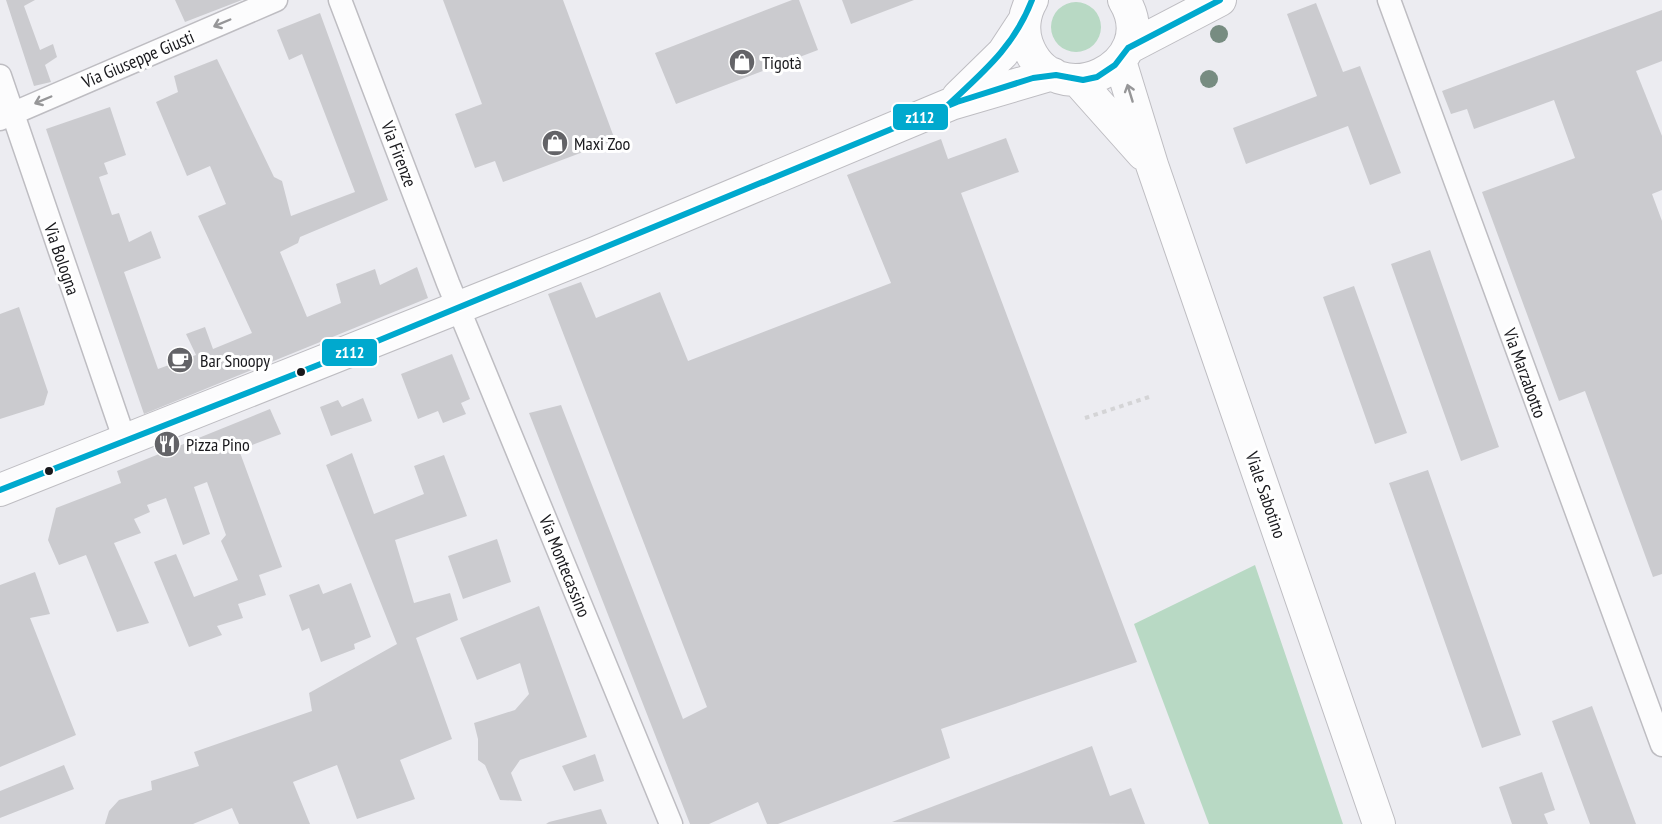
<svg xmlns="http://www.w3.org/2000/svg" width="1662" height="824" viewBox="0 0 1662 824" font-family="'PT Sans Narrow',sans-serif">
<rect width="100%" height="100%" fill="#ececf1"/>
<path fill="#b8d9c4" d="M1051 27a25 25 0 1 1 50 0a25 25 0 1 1-50 0Z
M 1255,565 L 1343,824 L 1209,824 L 1134,624 Z"/>
<path fill="#cbcbcf" d="M 6,0 L 35,0 L 24,6 L 40,50 L 53,44 L 57,57 L 45,65 L 51,82 L 34,86 Z
M 175,0 L 242,0 L 185,22 Z
M 443,0 L 563,0 L 615,140 L 503,182 L 495,161 L 475,168 L 455,114 L 482,104 Z
M 792,0 L 799,0 L 818,50 L 676,104 L 655,53 Z
M 842,0 L 914,0 L 851,24 Z
M 1316,3 L 1343,72 L 1360,66 L 1401,173 L 1370,185 L 1348,126 L 1246,164 L 1233,128 L 1317,96 L 1287,14 Z
M 1662,10 L 1662,61 L 1636,71 L 1662,136 L 1662,190 L 1652,194 L 1662,221 L 1662,574 L 1653,577 L 1585,391 L 1559,401 L 1482,192 L 1575,158 L 1554,100 L 1474,129 L 1467,109 L 1451,114 L 1442,91 Z
M 320,13 L 388,200 L 300,237 L 298,243 L 280,252 L 307,317 L 341,303 L 336,284 L 375,269 L 380,285 L 417,267 L 428,298 L 144,414 L 46,129 L 110,107 L 126,155 L 104,163 L 108,174 L 99,177 L 112,215 L 119,213 L 129,242 L 151,231 L 161,258 L 124,272 L 158,369 L 196,355 L 186,334 L 205,327 L 213,349 L 252,333 L 198,216 L 226,204 L 210,166 L 187,176 L 156,102 L 178,92 L 174,76 L 217,59 L 274,177 L 282,181 L 291,216 L 355,192 L 302,54 L 289,60 L 277,30 Z
M 1006,138 L 1019,172 L 961,193 L 1137,662 L 941,729 L 950,758 L 778,824 L 767,824 L 758,802 L 709,824 L 690,824 L 529,413 L 561,405 L 683,719 L 707,707 L 548,294 L 581,282 L 596,318 L 660,292 L 688,361 L 891,283 L 847,175 L 941,139 L 948,159 Z
M 1430,250 L 1499,447 L 1461,461 L 1391,264 Z
M 1354,286 L 1407,433 L 1375,444 L 1323,297 Z
M 19,307 L 48,392 L 44,405 L 0,419 L 0,314 Z
M 452,354 L 470,399 L 461,403 L 466,414 L 443,423 L 438,411 L 418,419 L 401,374 Z
M 363,398 L 372,421 L 331,436 L 320,407 L 338,400 L 342,407 Z
M 270,409 L 281,434 L 239,450 L 282,567 L 259,575 L 266,595 L 238,604 L 243,618 L 217,626 L 222,635 L 189,647 L 154,562 L 176,554 L 194,597 L 238,580 L 221,541 L 226,535 L 207,482 L 194,487 L 210,534 L 183,545 L 166,498 L 147,505 L 150,512 L 134,519 L 141,533 L 114,543 L 149,623 L 117,632 L 86,555 L 59,565 L 48,540 L 56,508 L 121,483 L 117,471 Z
M 352,453 L 374,514 L 424,494 L 414,466 L 444,455 L 467,516 L 395,540 L 414,603 L 450,593 L 458,620 L 416,638 L 452,739 L 400,760 L 415,799 L 357,819 L 337,765 L 293,782 L 310,824 L 239,824 L 232,808 L 193,824 L 105,824 L 109,811 L 119,800 L 152,790 L 151,781 L 199,766 L 194,752 L 312,711 L 309,693 L 397,644 L 326,465 Z
M 1428,470 L 1521,735 L 1482,748 L 1389,483 Z
M 497,539 L 511,582 L 463,599 L 448,556 Z
M 35,572 L 50,614 L 30,618 L 76,735 L 0,767 L 0,585 Z
M 351,583 L 371,637 L 354,644 L 355,649 L 321,662 L 309,628 L 302,631 L 289,595 L 319,584 L 323,594 Z
M 539,606 L 587,737 L 520,760 L 511,773 L 522,801 L 500,800 L 485,765 L 478,760 L 478,739 L 474,723 L 515,710 L 529,694 L 520,663 L 477,680 L 460,638 Z
M 1592,706 L 1636,824 L 1590,824 L 1552,721 Z
M 1092,746 L 1110,796 L 1131,788 L 1145,824 L 892,822 Z
M 595,754 L 604,781 L 574,791 L 562,766 Z
M 64,765 L 74,789 L 0,818 L 0,791 Z
M 1542,772 L 1555,810 L 1544,814 L 1548,824 L 1512,824 L 1499,787 Z
M 601,809 L 607,824 L 546,824 L 549,822 Z"/>
<g fill="none" stroke-linecap="round" stroke-linejoin="round">
<defs>
<path id="street" d="M 340,0 L 448,283 L 671,824
M 1389,0 L 1662,745
M 0,76 L 125,441
M 0,119 L 276,0"/>
<path id="secondary" d="M 1032,0 C 1024,13 1022,30 1027,44 C 1054,118 1164,65 1124,0
M 1128,48 L 1220,0
M 1120,61 L 1152,165 L 1379,824
M 1078,81 L 1143,154
M 958,97 L 1003,53 L 1024,21
M 0,490 L 595,253 L 951,104 L 1053,74"/>
</defs>
<use href="#street" stroke="#bebdc2" stroke-width="25"/>
<use href="#secondary" stroke="#bebdc2" stroke-width="34"/>
<path stroke="#d4d4d6" stroke-width="4" stroke-dasharray="4.5 4.5" stroke-linecap="butt" d="M 1085,418 L 1149,397"/>
<use href="#street" stroke="#fcfcfd" stroke-width="22"/>
<use href="#secondary" stroke="#fcfcfd" stroke-width="32"/>
<defs>
<path id="bus-1" d="M 948,105 C 983,72 1014,47 1032,0
M 0,490 L 341,356 L 957,102 L 1033,78 L 1056,75 L 1083,80 L 1097,77 L 1115,65 L 1128,48 L 1220,0"/>
</defs>
<use href="#bus-1" stroke="#fff" stroke-width="10"/>
<use href="#bus-1" stroke="#00a9ce" stroke-width="6"/>
</g>
<g fill="#778c81">
<circle cx="1219" cy="34" r="9"/>
<circle cx="1209" cy="79" r="9"/>
</g>
<defs><path id="oneway-shaft" d="M-6 0H5M1.5-3L5.5 0L1.5 3" fill="none" stroke-width="1.6" stroke-linecap="round" stroke-linejoin="round" transform="scale(1.5)"/></defs>
<g stroke="#969698">
<use href="#oneway-shaft" transform="translate(222 23) rotate(157)"/>
<use href="#oneway-shaft" transform="translate(1130 93) rotate(-107)"/>
<use href="#oneway-shaft" transform="translate(43 100) rotate(157)"/>
</g>
<defs>
<symbol id="shop-disc" viewBox="-11 -11 22 22"><circle r="9.5" fill="#636367" stroke="#fff"/><path d="M-5-2.5h2.3a2.7 3.5 0 0 1 5.4 0H5L5.5 6h-11ZM-1.5-2.5h3a1.5 2.3 0 0 0-3 0Z" fill="#fff"/></symbol>
<symbol id="cafe-disc" viewBox="-11 -11 22 22"><circle r="9.5" fill="#636367" stroke="#fff"/><path d="M-5.5-4.5H6V0H3Q3 3.5 0 3.5H-2.5Q-5.5 3.5-5.5 0ZM3-3.2v2h1.7v-2ZM-6 4.5H4V6H-6Z" fill="#fff"/></symbol>
<symbol id="restaurant-disc" viewBox="-11 -11 22 22"><circle r="9.5" fill="#636367" stroke="#fff"/><path d="M-5-6h1v4h1v-4h1v4h1v-4h1v5L-1.5 .5V6h-2V.5L-5-1ZM5-6V6H3V1.5H1.5Q1.5-4 5-6Z" fill="#fff"/></symbol>
</defs>
<g fill-rule="evenodd">
<use href="#shop-disc" x="727" y="47" width="30" height="30"/>
<use href="#shop-disc" x="540" y="128" width="30" height="30"/>
<use href="#cafe-disc" x="165" y="345" width="30" height="30"/>
<use href="#restaurant-disc" x="152" y="429" width="30" height="30"/>
</g>
<g fill="#19191d" stroke="#fff" stroke-width="2">
<circle cx="301" cy="372" r="5"/>
<circle cx="49" cy="471" r="5"/>
</g>
<g text-anchor="middle" dominant-baseline="central" stroke-width="6" stroke-linejoin="round" paint-order="stroke">
<g font-size="18" fill="#19191d" stroke="#fff">
<text transform="translate(138 59) rotate(-23)">Via Giuseppe Giusti</text>
<text transform="translate(399 154) rotate(69)">Via Firenze</text>
<text transform="translate(62 259) rotate(71)">Via Bologna</text>
<text transform="translate(1525 373) rotate(70)">Via Marzabotto</text>
<text transform="translate(1266 495) rotate(71)">Viale Sabotino</text>
<text transform="translate(565 566) rotate(68)">Via Montecassino</text>
</g>
<g font-size="18" fill="#19191d" stroke="#fff" text-anchor="start">
<text x="762" y="62">Tigotà</text>
<text x="574" y="143">Maxi Zoo</text>
<text x="200" y="360">Bar Snoopy</text>
<text x="186" y="444">Pizza Pino</text>
</g>
</g>
<g stroke="#fff" stroke-width="2">
<rect x="892" y="103" width="57" height="28" rx="6" fill="#00a9ce"/>
<rect x="321" y="338" width="57" height="29" rx="6" fill="#00a9ce"/>
</g>
<g font-size="16" text-anchor="middle" font-weight="bold" fill="#fff">
<text x="920" y="123">z112</text>
<text x="350" y="358">z112</text>
</g>
</svg>
